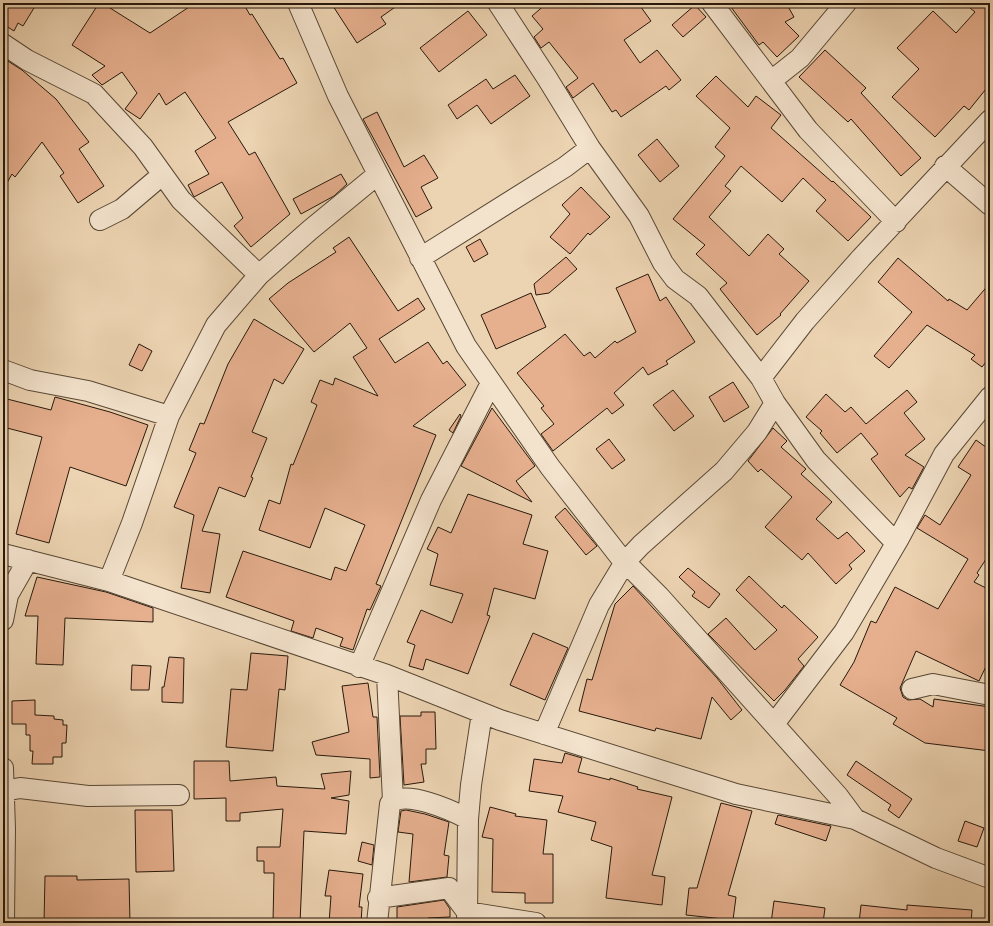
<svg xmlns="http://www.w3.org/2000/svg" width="993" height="926" viewBox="0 0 993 926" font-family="'IM FELL Great Primer',serif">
<rect width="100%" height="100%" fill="#ecd3b1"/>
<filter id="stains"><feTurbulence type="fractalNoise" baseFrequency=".005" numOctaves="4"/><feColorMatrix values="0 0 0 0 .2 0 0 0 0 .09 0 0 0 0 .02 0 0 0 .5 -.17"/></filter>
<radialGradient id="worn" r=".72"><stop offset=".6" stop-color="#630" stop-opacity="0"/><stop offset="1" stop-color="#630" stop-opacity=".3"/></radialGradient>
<path fill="#e6af8e" stroke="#27190c" d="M 3,3 L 37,3 L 23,26 L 18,23 L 14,31 L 3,24 Z
M 99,3 L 102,3 L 150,33 L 195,3 L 243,3 L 250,15 L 252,14 L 280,59 L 283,58 L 297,83 L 228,122 L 249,155 L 255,152 L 290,214 L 251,247 L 234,226 L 243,218 L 222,182 L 194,197 L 188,185 L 209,174 L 195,151 L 216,138 L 185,92 L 166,105 L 159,93 L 140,119 L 125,109 L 137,93 L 122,72 L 102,85 L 92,75 L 105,66 L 72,45 Z
M 331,3 L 401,3 L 381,17 L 386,24 L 357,43 Z
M 547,3 L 638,3 L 651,21 L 624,40 L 640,63 L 657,50 L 681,80 L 669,90 L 666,86 L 621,117 L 616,110 L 612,112 L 593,83 L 573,98 L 566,87 L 578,78 L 549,42 L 541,48 L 534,37 L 543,29 L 532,16 Z
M 728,3 L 786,3 L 794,17 L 785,22 L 799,36 L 777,57 L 763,42 L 759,45 Z
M 964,3 L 990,3 L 990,84 L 969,110 L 964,106 L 935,137 L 892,97 L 919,69 L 897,48 L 933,11 L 956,33 L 975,12 Z
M 695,5 L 706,17 L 683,37 L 672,25 Z
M 468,11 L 487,35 L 439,72 L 420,48 Z
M 825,50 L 866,88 L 861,93 L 921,158 L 901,176 L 851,119 L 848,122 L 799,77 Z
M 3,58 L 22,70 L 56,99 L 89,142 L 79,149 L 104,186 L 78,203 L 60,176 L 64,173 L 42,142 L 15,177 L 12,174 L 3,190 Z
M 515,75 L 530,96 L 491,124 L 477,105 L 457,119 L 448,105 L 486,79 L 493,89 Z
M 716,76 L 748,107 L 756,96 L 781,115 L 771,128 L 832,182 L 833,181 L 871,217 L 848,241 L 816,211 L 826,200 L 803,178 L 782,202 L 741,166 L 725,186 L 731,191 L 709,217 L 749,256 L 768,234 L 784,249 L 779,254 L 809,281 L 780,314 L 781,315 L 757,335 L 720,289 L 727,283 L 696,254 L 705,245 L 673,219 L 725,156 L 715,147 L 730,128 L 696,96 Z
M 377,112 L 404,167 L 424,155 L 438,178 L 421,187 L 432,208 L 416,217 L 363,119 Z
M 657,139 L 679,166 L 660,182 L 638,155 Z
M 341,174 L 347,184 L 334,196 L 301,214 L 293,199 Z
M 581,187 L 610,217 L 590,235 L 588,233 L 570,254 L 550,237 L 570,214 L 562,205 Z
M 349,237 L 398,311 L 418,298 L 425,309 L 379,339 L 395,363 L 428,342 L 443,364 L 447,361 L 466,385 L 413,426 L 436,435 L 376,584 L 381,586 L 370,610 L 367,609 L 353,650 L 340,646 L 343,638 L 316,628 L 313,638 L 291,631 L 294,621 L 226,597 L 243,551 L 331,580 L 335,567 L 346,571 L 365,525 L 325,508 L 310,548 L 259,530 L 269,500 L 280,504 L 291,464 L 293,465 L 317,405 L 311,402 L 320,380 L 333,385 L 335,378 L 378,396 L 353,357 L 367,348 L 350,323 L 314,352 L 269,299 L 288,283 L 336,252 L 333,248 Z
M 480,239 L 488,254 L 474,262 L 466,247 Z
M 566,257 L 577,269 L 549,293 L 536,295 L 534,284 Z
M 898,258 L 948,301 L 949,299 L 967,310 L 990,283 L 990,364 L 986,362 L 982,367 L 971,359 L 975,355 L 927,325 L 889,368 L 874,356 L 912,312 L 878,282 Z
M 648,274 L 660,301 L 666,297 L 695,342 L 666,361 L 668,364 L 648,375 L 643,367 L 614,393 L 624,405 L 612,414 L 607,408 L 553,451 L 541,434 L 554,424 L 541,408 L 544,406 L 517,373 L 565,334 L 584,356 L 590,352 L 595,358 L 615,341 L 617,343 L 636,332 L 616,288 Z
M 531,293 L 546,327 L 496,349 L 481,315 Z
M 254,319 L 304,349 L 283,384 L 274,379 L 252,432 L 267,438 L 251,477 L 253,478 L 245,497 L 219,487 L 202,531 L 220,534 L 210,593 L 181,588 L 194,515 L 174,507 L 196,453 L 189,450 L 200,423 L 204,424 L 228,364 Z
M 139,344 L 152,351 L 142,371 L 129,365 Z
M 733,382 L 749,407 L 724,422 L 709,397 Z
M 673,390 L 694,416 L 674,431 L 653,405 Z
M 907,390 L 917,402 L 904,413 L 925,439 L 905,455 L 924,467 L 912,489 L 909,487 L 900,497 L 871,459 L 878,454 L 861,433 L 837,453 L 820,433 L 822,431 L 806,417 L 826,394 L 845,412 L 851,407 L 866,424 Z
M 55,397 L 110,412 L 148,425 L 126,486 L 70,467 L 49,543 L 16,534 L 42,437 L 3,427 L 3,415 L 7,399 L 51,410 Z
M 492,408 L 535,466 L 516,481 L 532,502 L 461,466 Z
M 460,414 L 461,416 L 453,433 L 449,430 Z
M 773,428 L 787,441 L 781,447 L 806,469 L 801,474 L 832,502 L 816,519 L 838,539 L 847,532 L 865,551 L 849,565 L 852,569 L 836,584 L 808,553 L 802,560 L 765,527 L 792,497 L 761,469 L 758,472 L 748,461 Z
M 609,439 L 625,460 L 612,469 L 596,449 Z
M 976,440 L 990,450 L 990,553 L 977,573 L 979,575 L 974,582 L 990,590 L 990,658 L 979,681 L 916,651 L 900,688 L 903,697 L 908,700 L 920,699 L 933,707 L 934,699 L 990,707 L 990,751 L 925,743 L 893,724 L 897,718 L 840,685 L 854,662 L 871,621 L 876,623 L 895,587 L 938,609 L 968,559 L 917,528 L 925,515 L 940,525 L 971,475 L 958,467 Z
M 468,494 L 532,515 L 523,544 L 548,551 L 535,599 L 494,588 L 487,615 L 490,616 L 468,674 L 426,659 L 423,670 L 409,666 L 415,645 L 407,642 L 421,610 L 452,623 L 463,594 L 430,585 L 438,554 L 427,549 L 438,527 L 451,533 Z
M 565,508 L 597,546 L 586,555 L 555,517 Z
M 688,568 L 720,594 L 709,608 L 692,596 L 695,592 L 679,577 Z
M 749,576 L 782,608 L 784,605 L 818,637 L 798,659 L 804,666 L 785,690 L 774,701 L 708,634 L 726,618 L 755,650 L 777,630 L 736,590 Z
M 37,577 L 106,592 L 153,608 L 153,622 L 65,618 L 63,665 L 36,664 L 38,616 L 25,616 Z
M 633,586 L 717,678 L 742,710 L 731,720 L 712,697 L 701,739 L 656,728 L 655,731 L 579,711 L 587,679 L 592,680 L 615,604 Z
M 533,633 L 568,648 L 545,700 L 510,685 Z
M 251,653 L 288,656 L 285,690 L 279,689 L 273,751 L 226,747 L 231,689 L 247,690 Z
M 169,657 L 184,658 L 183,703 L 162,702 L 162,687 L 164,687 Z
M 132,665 L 151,666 L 149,690 L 131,690 Z
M 368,683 L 373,717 L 377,717 L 380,777 L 370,778 L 370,759 L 316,755 L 312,742 L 349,732 L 342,686 Z
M 35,700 L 35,715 L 54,716 L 54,719 L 63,720 L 63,725 L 67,725 L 66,743 L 62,743 L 62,757 L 53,757 L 53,764 L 32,764 L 33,751 L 30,751 L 30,735 L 26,735 L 26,724 L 12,724 L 12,701 Z
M 421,712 L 435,712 L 436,749 L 426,749 L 426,764 L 421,764 L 424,782 L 404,785 L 400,716 L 421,716 Z
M 565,753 L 582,758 L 578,772 L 610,780 L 610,778 L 638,787 L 637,789 L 672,797 L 652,875 L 665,877 L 662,905 L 606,898 L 612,847 L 591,840 L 596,822 L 558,812 L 563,796 L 529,791 L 534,759 L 562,763 Z
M 194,761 L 229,761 L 230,781 L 276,777 L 277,786 L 325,789 L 321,774 L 351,771 L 349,795 L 331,798 L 349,801 L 346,834 L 304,831 L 300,923 L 273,923 L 274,873 L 264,873 L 264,861 L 257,861 L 257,847 L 280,847 L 283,809 L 240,813 L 240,821 L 226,821 L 226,798 L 194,799 Z
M 856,761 L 912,799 L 899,818 L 888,810 L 891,805 L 847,775 Z
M 721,803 L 752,811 L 728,895 L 736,897 L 733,920 L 686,915 L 689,888 L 697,888 Z
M 490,807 L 516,814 L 515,816 L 547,820 L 543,854 L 553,854 L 553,903 L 525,903 L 525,893 L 492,892 L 493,839 L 482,837 Z
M 135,810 L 172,810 L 174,871 L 136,872 Z
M 406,810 L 425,814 L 449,822 L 444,855 L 449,856 L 447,877 L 409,882 L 413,834 L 398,832 L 401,811 Z
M 778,815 L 831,826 L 826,841 L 775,824 Z
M 965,821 L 984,828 L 977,847 L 958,841 Z
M 362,842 L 374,845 L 372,865 L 358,861 Z
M 329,870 L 363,874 L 359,907 L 362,907 L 361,923 L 329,923 L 331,896 L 325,896 Z
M 45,876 L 77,876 L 77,880 L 129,879 L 130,923 L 44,923 Z
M 444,900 L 450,909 L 450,917 L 428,918 L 428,923 L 397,923 L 397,907 Z
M 774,901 L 825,908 L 823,923 L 771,923 Z
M 861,905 L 907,910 L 907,905 L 972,910 L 971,923 L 859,923 Z"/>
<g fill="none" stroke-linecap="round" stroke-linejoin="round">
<defs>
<path id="minor" d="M 298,3 L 338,96 L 466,346 L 550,467 L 620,557 L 659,596 L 838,796 L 855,819
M 498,3 L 547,78 L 590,148 L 639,216 L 663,263 L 675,279 L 698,296 L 761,378 L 775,403 L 816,460 L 896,543
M 712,3 L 808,130 L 896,222
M 3,44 L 27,60 L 94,94 L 143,147 L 181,200 L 259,275
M 771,81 L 800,58 L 846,3
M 945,166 L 990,205
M 100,220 L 122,209 L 162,175
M 420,258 L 565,167 L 590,148
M 3,370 L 30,380 L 88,391 L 169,416
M 761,378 L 805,321 L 861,258 L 990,120
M 3,554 L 109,581 L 387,675 L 500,720 L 736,794 L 855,819 L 936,858 L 990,878
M 109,581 L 132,523 L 169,416 L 216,325 L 259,275 L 310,230 L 377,175
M 3,620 L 8,595 L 28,560
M 359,667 L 431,500 L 491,383
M 387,675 L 393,801
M 912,689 L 933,684 L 990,695
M 774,724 L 844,632 L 898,540 L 944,454 L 990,397
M 544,734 L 599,605 L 625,562 L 641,545 L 724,471 L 757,432 L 775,403
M 3,768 L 5,829 L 4,923
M 4,791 L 20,788 L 88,796 L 179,795
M 378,898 L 449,888 L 467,912 L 536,923
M 467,917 L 468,819
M 377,923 L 390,804 C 403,788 453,811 468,819 L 471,785 L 482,713"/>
</defs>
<use href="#minor" stroke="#584835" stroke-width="22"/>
<use href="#minor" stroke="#f3e2cc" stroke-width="20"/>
</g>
<rect width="993" height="926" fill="none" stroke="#ecd3b1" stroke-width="16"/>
<rect x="4" y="4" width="985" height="918" fill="none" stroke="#27190c" stroke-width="2"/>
<rect x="8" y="8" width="977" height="910" fill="none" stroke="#27190c"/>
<rect width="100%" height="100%" filter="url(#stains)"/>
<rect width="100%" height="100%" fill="url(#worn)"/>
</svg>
